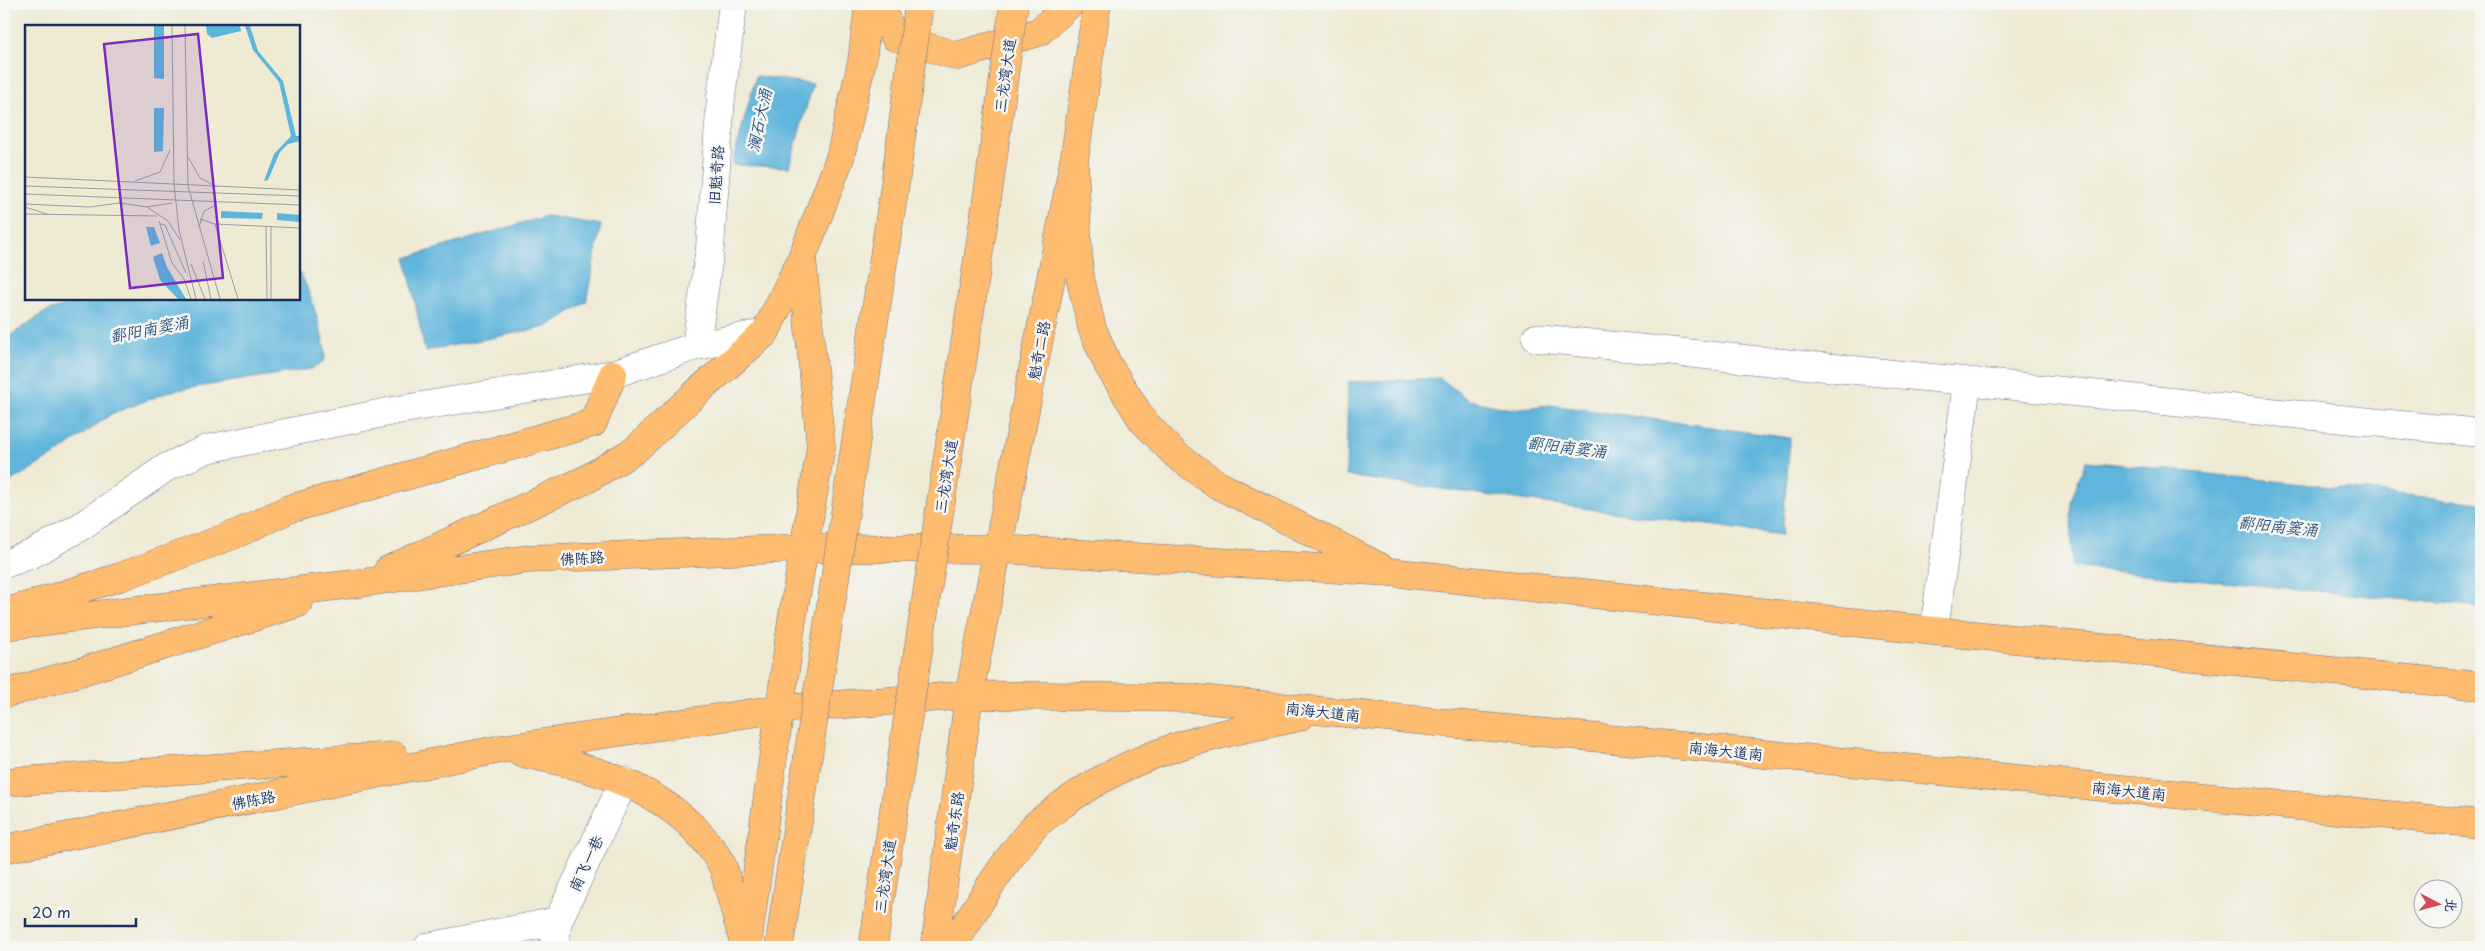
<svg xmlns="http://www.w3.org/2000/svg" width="2485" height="951" viewBox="0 0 2485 951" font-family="'Playpen Sans','LXGW WenKai TC',sans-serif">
<rect width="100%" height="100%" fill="#f6f6f2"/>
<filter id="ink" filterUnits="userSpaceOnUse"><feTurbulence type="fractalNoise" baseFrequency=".02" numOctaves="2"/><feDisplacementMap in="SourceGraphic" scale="10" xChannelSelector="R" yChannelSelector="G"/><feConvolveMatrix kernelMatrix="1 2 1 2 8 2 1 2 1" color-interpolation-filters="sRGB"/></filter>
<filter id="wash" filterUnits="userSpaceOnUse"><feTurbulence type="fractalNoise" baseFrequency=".0096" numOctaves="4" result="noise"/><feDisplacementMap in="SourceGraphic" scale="20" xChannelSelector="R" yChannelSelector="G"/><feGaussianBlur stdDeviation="1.12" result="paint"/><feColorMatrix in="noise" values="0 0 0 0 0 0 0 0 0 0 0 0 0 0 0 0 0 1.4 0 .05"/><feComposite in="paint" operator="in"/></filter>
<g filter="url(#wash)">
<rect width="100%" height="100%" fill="#eeead4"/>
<path fill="#5eb5db" stroke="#3c729c" d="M 756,76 L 813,84 L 789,167 L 732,165 Z
M 546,216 L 601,225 L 586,302 L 546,327 L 425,351 L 406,258 Z
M 299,272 C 307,280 327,346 325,357 C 323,364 317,366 311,369 L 171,391 L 111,414 L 58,453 L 4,485 L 4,340 L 45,312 L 90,299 L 299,299 Z
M 1440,378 L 1468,400 L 1511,409 L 1550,405 L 1790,438 L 1782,535 L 1346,476 L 1348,382 Z
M 2086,461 L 2481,503 L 2481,607 L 2072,567 L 2071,501 Z"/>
</g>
<g filter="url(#ink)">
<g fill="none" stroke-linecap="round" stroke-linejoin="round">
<defs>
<path id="minor" d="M 1536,338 L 2481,433
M 696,346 L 710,248 L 721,97 L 733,4
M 4,564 L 32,554 L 80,527 L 167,467 L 207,449 L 398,410 L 613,374 L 696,346 L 765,333
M 1934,631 L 1967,383
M 428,947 L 558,921
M 554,947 L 558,921 L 624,781"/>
<path id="major" d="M 878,4 L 895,37 L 957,56 L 1039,32 L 1070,4
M 747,947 L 792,620 L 821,447 L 802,258 L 840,158 L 862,61 L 869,4
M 935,947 L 969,695 L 1074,161 L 1097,4"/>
<path id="highway" d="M 1074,161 L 1079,273 L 1092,328 L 1108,365 L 1143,421 L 1176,455 L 1218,485 L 1380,567
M 388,570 L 587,479 L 635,450 L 695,394 L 765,333 L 802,258
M 4,613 L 120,577 L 236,534 L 289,509 L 593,423 L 613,374
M 4,626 L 361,583 L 528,559 L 805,548 L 999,549 L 1390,572 L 1934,631 L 2481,686
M 4,694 L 80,672 L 299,603
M 521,753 C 597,767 679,792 721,863 C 725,870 727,881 729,889 C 734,908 740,928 745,947
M 4,782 L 394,756
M 4,849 L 501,749 L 779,709 L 969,695 L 1190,698 L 2481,824
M 952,947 C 977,906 1002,864 1033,828 C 1041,819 1053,812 1063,804 C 1138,749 1211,736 1299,717"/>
</defs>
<use href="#minor" stroke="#657087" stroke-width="29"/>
<use href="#major" stroke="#657087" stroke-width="29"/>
<use href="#highway" stroke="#657087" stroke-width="29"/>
<use href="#minor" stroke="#fff" stroke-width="28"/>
<use href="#major" stroke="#febc70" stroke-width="28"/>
<use href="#highway" stroke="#febc70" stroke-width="28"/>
<defs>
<path id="highway-bridge" d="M 779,947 L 895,184 L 919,4
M 873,947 L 988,193 L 1014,4"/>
</defs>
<use href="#highway-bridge" stroke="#657087" stroke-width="29" stroke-linecap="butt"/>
<use href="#highway-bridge" stroke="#febc70" stroke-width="28"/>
</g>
</g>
<g text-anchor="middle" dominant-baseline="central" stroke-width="5" stroke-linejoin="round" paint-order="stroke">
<g font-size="15" fill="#1b2f5e" stroke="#f6f6f2">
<text transform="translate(1004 75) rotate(-82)">三龙湾大道</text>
<text transform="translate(715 175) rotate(-86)">旧魁奇路</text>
<text transform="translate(1038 350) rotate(-79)">魁奇二路</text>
<text transform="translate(945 476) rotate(-81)">三龙湾大道</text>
<text transform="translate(582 557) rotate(-3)">佛陈路</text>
<text transform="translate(1323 711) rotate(6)">南海大道南</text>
<text transform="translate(1726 750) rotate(6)">南海大道南</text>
<text transform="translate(2129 790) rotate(6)">南海大道南</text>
<text transform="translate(253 799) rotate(-11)">佛陈路</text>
<text transform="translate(953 821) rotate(-82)">魁奇东路</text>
<text transform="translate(585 863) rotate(-65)">南飞一巷</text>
<text transform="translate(884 876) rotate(-82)">三龙湾大道</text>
</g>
<g font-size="16" font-style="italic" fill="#2f5784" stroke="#f6f6f2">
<text transform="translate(758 120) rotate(-78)">澜石大涌</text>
<text transform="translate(149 328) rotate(-11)">鄱阳南窦涌</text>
<text transform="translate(1567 446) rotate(7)">鄱阳南窦涌</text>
<text transform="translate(2278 525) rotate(6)">鄱阳南窦涌</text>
</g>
</g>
<g transform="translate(25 25)">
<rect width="275" height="275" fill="#eeead4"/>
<path d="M 129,1 L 139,1 L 139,54 L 129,53 ZM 181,1 L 215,1 L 216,6 L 187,13 L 182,9 ZM 220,1 L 225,1 L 233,26 L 258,56 L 271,111 L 275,111 L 275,116 L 263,119 L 255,127 L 243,155 L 239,156 L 249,129 L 266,111 L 254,57 L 228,25 ZM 129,83 L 139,83 L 138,126 L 129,127 ZM 196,186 L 238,188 L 237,194 L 196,193 ZM 252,188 L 275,190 L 275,197 L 252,195 ZM 121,202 L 129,202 L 135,218 L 126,221 ZM 137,228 L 142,242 L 161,274 L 153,274 L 135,255 L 128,232 Z" fill="#5eb5db"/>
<path fill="none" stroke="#9a9fa5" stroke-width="1" d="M 147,1 L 149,159 L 154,205 L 171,274M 160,1 L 163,161 L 195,274M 163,132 L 175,153 L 192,162M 0,152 L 275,165M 110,156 L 135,147 L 145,125M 0,161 L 275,171M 0,169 L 275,180M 0,179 L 64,182 L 95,178 L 122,182 L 147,178M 0,182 L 22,189M 122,182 L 143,196 L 155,215M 0,189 L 132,191M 175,194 L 190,199 L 275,203M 134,196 L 147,238 L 159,254 L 166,274M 135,199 L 140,200 L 161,248M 190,199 L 213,274M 241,201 L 242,274M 246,201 L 246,274M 174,202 L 179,186 L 191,180M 178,236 L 186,274M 166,239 L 180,274"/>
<path fill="#7b2cbf" fill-opacity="0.15" stroke="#7b2cbf" stroke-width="2.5" d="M 173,9 L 198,253 L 105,263 L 79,19 Z"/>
<rect width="275" height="275" fill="none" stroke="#1b2f5e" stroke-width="2.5"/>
</g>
<rect width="2485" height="951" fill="none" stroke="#f6f6f2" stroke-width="20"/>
<g transform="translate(2438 904) rotate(96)"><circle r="24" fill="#f6f6f2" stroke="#9ea6b7"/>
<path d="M0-4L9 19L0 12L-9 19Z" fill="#d1495b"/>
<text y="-8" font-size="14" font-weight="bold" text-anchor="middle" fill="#1b2f5e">北</text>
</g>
<path d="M25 918v8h111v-8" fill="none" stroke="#1b2f5e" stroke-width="2.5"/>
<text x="32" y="918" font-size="15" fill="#1b2f5e" stroke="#f6f6f2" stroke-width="4" paint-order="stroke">20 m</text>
</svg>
